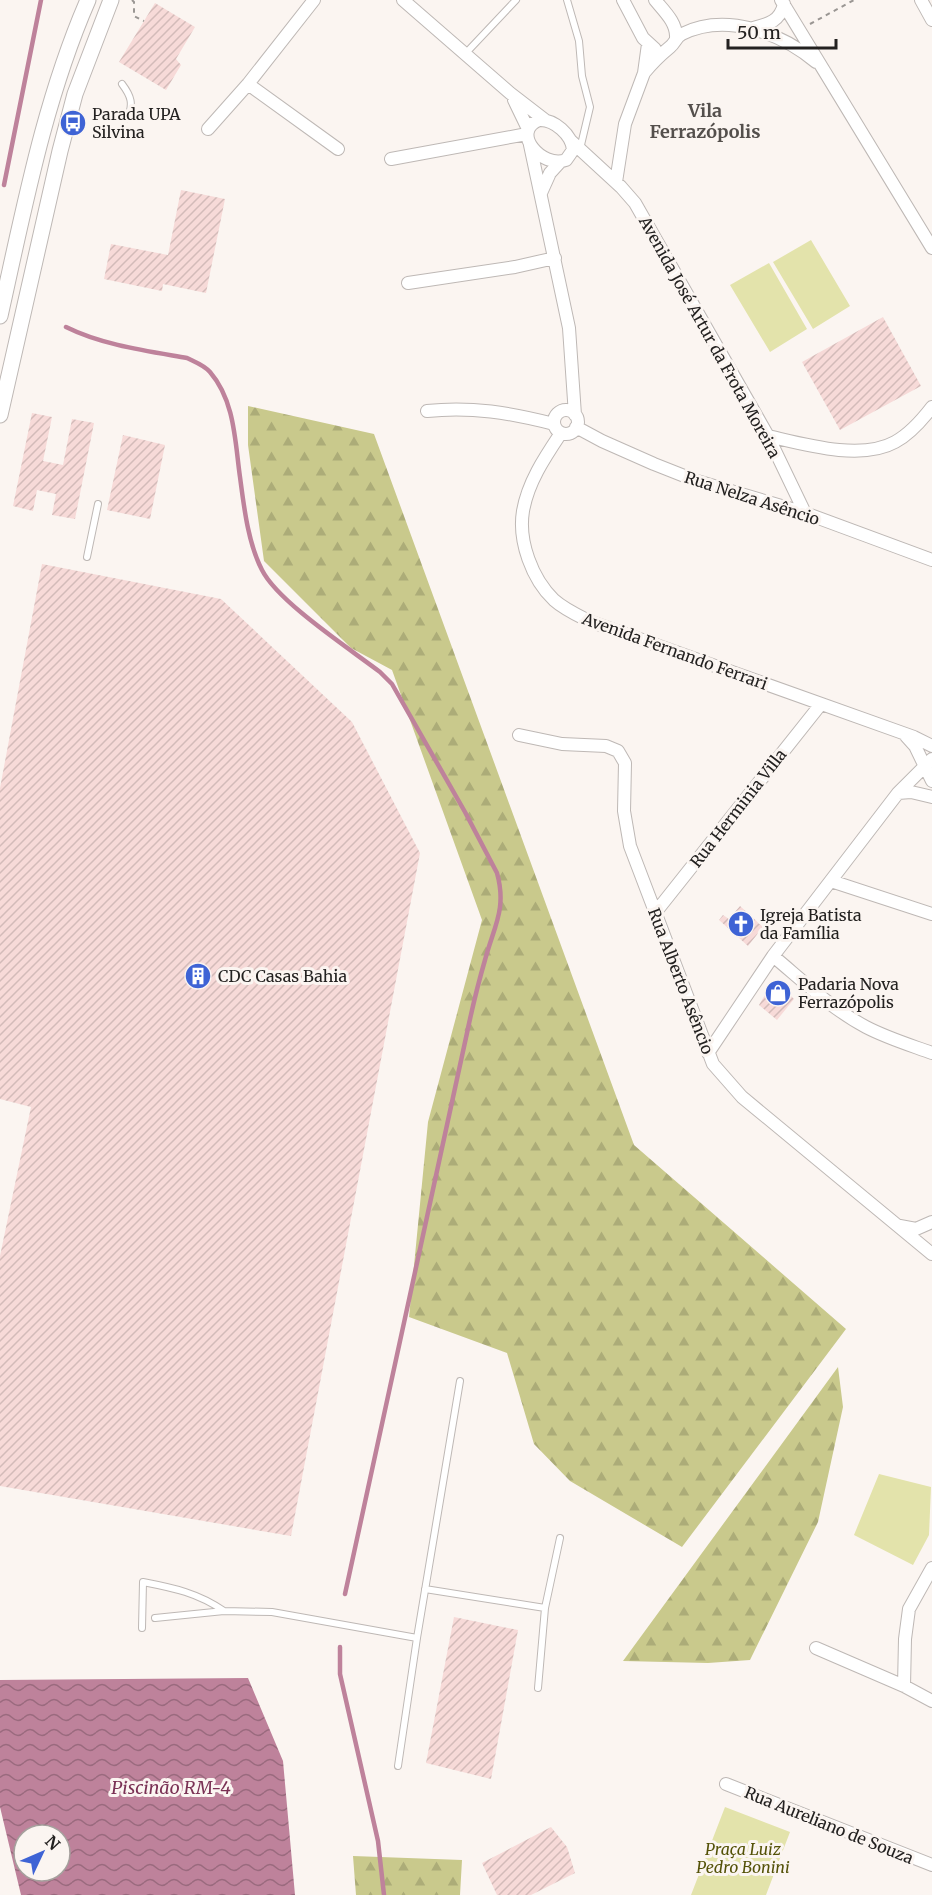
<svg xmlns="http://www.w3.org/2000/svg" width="932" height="1895" viewBox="0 0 932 1895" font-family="Merriweather,serif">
<defs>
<pattern id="forest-firs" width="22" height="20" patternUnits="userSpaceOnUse" patternTransform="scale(1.5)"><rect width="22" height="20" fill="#c9c98c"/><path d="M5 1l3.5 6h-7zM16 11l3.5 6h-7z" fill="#acac78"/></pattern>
<pattern id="water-waves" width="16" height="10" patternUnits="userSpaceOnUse" patternTransform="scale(1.5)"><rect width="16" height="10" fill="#be829b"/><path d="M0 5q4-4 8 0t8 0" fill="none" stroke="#9a6a7e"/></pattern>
<pattern id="building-hatch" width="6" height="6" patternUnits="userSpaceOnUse" patternTransform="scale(1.5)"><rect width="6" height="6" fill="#f7dad8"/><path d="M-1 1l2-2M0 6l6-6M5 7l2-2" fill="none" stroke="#d3bbb9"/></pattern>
</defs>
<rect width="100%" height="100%" fill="#fbf5f1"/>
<path fill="url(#forest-firs)" d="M 248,406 L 374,434 L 634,1145 L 846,1329 L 682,1547 L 570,1481 L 534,1444 L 507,1353 L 409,1317 L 428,1122 L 482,920 L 392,670 L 351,648 L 264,561 L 248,445 Z
M 838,1367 L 843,1407 L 818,1522 L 750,1660 L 708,1663 L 623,1661 Z
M 353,1856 L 462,1860 L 460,1895 L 356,1895 Z"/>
<path fill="#e3e3ab" d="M 811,240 L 850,306 L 813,329 L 773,262 Z
M 769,263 L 807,329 L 770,352 L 730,285 Z
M 879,1474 L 931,1487 L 929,1535 L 913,1565 L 854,1535 Z
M 725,1807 L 790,1832 L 766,1895 L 691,1895 Z"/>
<path fill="url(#water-waves)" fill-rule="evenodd" d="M 248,1678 L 283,1761 L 295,1895 L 21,1895 L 0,1807 L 0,1680 ZM 24,1835 L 60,1835 L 60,1871 L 24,1871 Z"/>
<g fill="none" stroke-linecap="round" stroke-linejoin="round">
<path stroke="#be829b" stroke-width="4.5" d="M 4,185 L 41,0
M 66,327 C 102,345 147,351 187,358 C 195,362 204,365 210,372 C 235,401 235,442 240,477 C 244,507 248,543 262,570 C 278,602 350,649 380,672 L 392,684 L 465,812 L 497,873 C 507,909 494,926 485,960 C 478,984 472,1009 467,1033 L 345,1594
M 340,1647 L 340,1674 L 378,1841 L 384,1895"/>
</g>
<path fill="url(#building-hatch)" d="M 155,3 L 195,27 L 176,59 L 181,65 L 166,90 L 119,62 Z
M 181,190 L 225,199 L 206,293 L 163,284 L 162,291 L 104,279 L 111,244 L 168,255 Z
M 883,317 L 921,386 L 840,430 L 802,362 Z
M 32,413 L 52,417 L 43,461 L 63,465 L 72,419 L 94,423 L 75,519 L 52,515 L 56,494 L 37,490 L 33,511 L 13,506 Z
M 123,435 L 165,445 L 150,519 L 107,510 Z
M 42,564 L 221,599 L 352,722 L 420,853 L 291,1536 L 0,1486 L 0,1256 L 31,1107 L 0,1099 L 0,788 Z
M 740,906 L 763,927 L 748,946 L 719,920 L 723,915 L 729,919 Z
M 781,986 L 794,999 L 777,1020 L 759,1005 L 769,988 Z
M 454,1617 L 518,1630 L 491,1779 L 426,1763 Z
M 551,1827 L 567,1847 L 575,1873 L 531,1895 L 497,1895 L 482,1863 Z"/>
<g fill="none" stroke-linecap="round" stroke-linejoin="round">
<defs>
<path id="service" d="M 567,0 L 579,41 L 582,76 L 590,107 L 580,149
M 465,54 L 516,0
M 122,84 C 131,96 134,104 127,118
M 87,557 L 98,504
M 425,1589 L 545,1608
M 155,1618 L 224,1611 L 272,1612 L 417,1638
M 142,1628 L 143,1582 C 174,1588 198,1593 224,1611
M 538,1688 L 545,1608 L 560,1538
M 398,1766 L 417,1638 L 460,1381"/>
<path id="minor" d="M 403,0 L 510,93 L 545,120
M 623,0 L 643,38 L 655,49
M 655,0 C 665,12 677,23 676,38
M 781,0 L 932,248
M 921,0 L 932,20
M 753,28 C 769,24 780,21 784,4
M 644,73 C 652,63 659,56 670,47 C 675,43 676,37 682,34 C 726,12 781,33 816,62
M 248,84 L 338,149
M 514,100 L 528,129
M 539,120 C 554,119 572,135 573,150 L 566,160 C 542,169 510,132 539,120 Z
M 208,129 L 248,84 L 314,0
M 571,141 L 621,187 L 635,203 L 768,436 L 805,513
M 530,145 L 569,328 L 575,415
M 391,159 L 527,134
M 616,182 L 625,124 L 644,73 L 648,44
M 541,193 L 550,173 L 560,162
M 408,283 L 515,267 L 555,258
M554 422a12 12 0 1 1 24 0a12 12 0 1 1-24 0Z
M 427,411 C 471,406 511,413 554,424
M 576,427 L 602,441 L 654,464 L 697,481 L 805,513 L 932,560
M 561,433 C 545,457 528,482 523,511 C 518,541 532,579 554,600 C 564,609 577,615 589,621 L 914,737 L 932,746
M 768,436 C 803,444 861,461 895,442 C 910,434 922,420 932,407
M 519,735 L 562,744 L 606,746 L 618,751 L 625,763 L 624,811 L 630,846 L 713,1064 L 742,1097 L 932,1254
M 906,736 L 915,746 L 932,781
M 898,793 L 911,792 L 932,797
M 831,881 L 932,914
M 655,913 L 821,704
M 773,956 C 803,981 832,1009 866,1027 C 887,1038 910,1045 932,1053
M 708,1053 L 773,956 L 898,793 L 932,759
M 900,1226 L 916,1229 L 932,1222
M 816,1648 L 904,1686 L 932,1701
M 904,1686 L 905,1639 L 909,1609 L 932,1568
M 726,1784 L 932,1865"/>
<path id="tertiary" d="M 0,316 C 24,209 44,101 88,0
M 0,415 L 60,151 L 75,94 L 111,0"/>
</defs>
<use href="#service" stroke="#beb8b5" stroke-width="8"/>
<use href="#minor" stroke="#beb8b5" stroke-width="14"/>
<use href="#tertiary" stroke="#beb8b5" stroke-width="17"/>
<path stroke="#9a9693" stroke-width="2" stroke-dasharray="4.5 4.5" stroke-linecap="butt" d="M 132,0 L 134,2 L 134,16 L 144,21
M 810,24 L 854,0"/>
<use href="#service" stroke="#fff" stroke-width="6"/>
<use href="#minor" stroke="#fff" stroke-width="12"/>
<use href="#tertiary" stroke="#fff" stroke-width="15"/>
</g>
<defs>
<symbol id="bus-disc" viewBox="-11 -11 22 22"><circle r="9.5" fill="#3e63d5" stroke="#fbf5f1"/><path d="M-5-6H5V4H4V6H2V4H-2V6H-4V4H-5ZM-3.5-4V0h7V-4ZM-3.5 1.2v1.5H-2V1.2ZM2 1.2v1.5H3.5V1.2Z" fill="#fff"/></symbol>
<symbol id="church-disc" viewBox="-11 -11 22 22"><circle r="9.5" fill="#3e63d5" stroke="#fbf5f1"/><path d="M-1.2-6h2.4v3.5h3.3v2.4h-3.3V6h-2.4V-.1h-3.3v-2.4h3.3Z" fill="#fff"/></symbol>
<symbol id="building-disc" viewBox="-11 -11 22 22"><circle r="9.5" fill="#3e63d5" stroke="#fbf5f1"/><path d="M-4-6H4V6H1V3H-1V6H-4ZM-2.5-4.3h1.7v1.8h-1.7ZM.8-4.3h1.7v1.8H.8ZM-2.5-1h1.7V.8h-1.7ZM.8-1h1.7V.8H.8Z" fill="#fff"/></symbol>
<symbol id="shop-disc" viewBox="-11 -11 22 22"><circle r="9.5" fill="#3e63d5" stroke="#fbf5f1"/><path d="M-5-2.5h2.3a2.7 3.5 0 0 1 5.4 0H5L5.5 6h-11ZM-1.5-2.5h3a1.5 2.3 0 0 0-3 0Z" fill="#fff"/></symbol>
</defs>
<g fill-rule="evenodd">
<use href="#bus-disc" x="58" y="108" width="30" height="30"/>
<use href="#church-disc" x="726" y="909" width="30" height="30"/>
<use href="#building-disc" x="183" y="961" width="30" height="30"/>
<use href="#shop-disc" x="763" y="978" width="30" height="30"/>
</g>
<g text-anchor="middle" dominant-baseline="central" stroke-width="6" stroke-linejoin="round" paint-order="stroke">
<g font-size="16" fill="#232120" stroke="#fbf5f1" text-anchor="start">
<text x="92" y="114">Parada UPA<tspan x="92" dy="18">Silvina</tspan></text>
<text x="760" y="915">Igreja Batista<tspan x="760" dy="18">da Família</tspan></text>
<text x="218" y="976">CDC Casas Bahia</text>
<text x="798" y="984">Padaria Nova<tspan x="798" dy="18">Ferrazópolis</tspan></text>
</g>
<g font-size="16" fill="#232120" stroke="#fbf5f1">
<text transform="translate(710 337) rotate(61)">Avenida José Artur da Frota Moreira</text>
<text transform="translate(752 498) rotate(18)">Rua Nelza Asêncio</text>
<text transform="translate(675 651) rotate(20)">Avenida Fernando Ferrari</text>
<text transform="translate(738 808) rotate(-52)">Rua Herminia Villa</text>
<text transform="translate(681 981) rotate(69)">Rua Alberto Asêncio</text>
<text transform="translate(829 1825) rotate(22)">Rua Aureliano de Souza</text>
</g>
<g font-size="16" font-style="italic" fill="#545208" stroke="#fbf5f1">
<text x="743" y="1849">Praça Luiz<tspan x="743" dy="18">Pedro Bonini</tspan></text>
</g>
<g font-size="18" font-weight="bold" fill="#544f4c" stroke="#fbf5f1">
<text x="705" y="110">Vila<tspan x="705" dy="21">Ferrazópolis</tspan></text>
</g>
<g font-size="18" font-style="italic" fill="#7a3154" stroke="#fbf5f1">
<text x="171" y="1787">Piscinão RM-4</text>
</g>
</g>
<g transform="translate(42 1853) rotate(46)"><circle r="28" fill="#fbf5f1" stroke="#a5a09d" stroke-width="1.5"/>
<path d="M0-4.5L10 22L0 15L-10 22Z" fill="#3e63d5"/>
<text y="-9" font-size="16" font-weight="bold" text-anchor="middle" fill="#232120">N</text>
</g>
<path d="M728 39v9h108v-9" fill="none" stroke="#232120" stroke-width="3"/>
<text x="737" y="39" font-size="18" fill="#232120" stroke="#fbf5f1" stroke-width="4.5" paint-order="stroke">50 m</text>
</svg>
